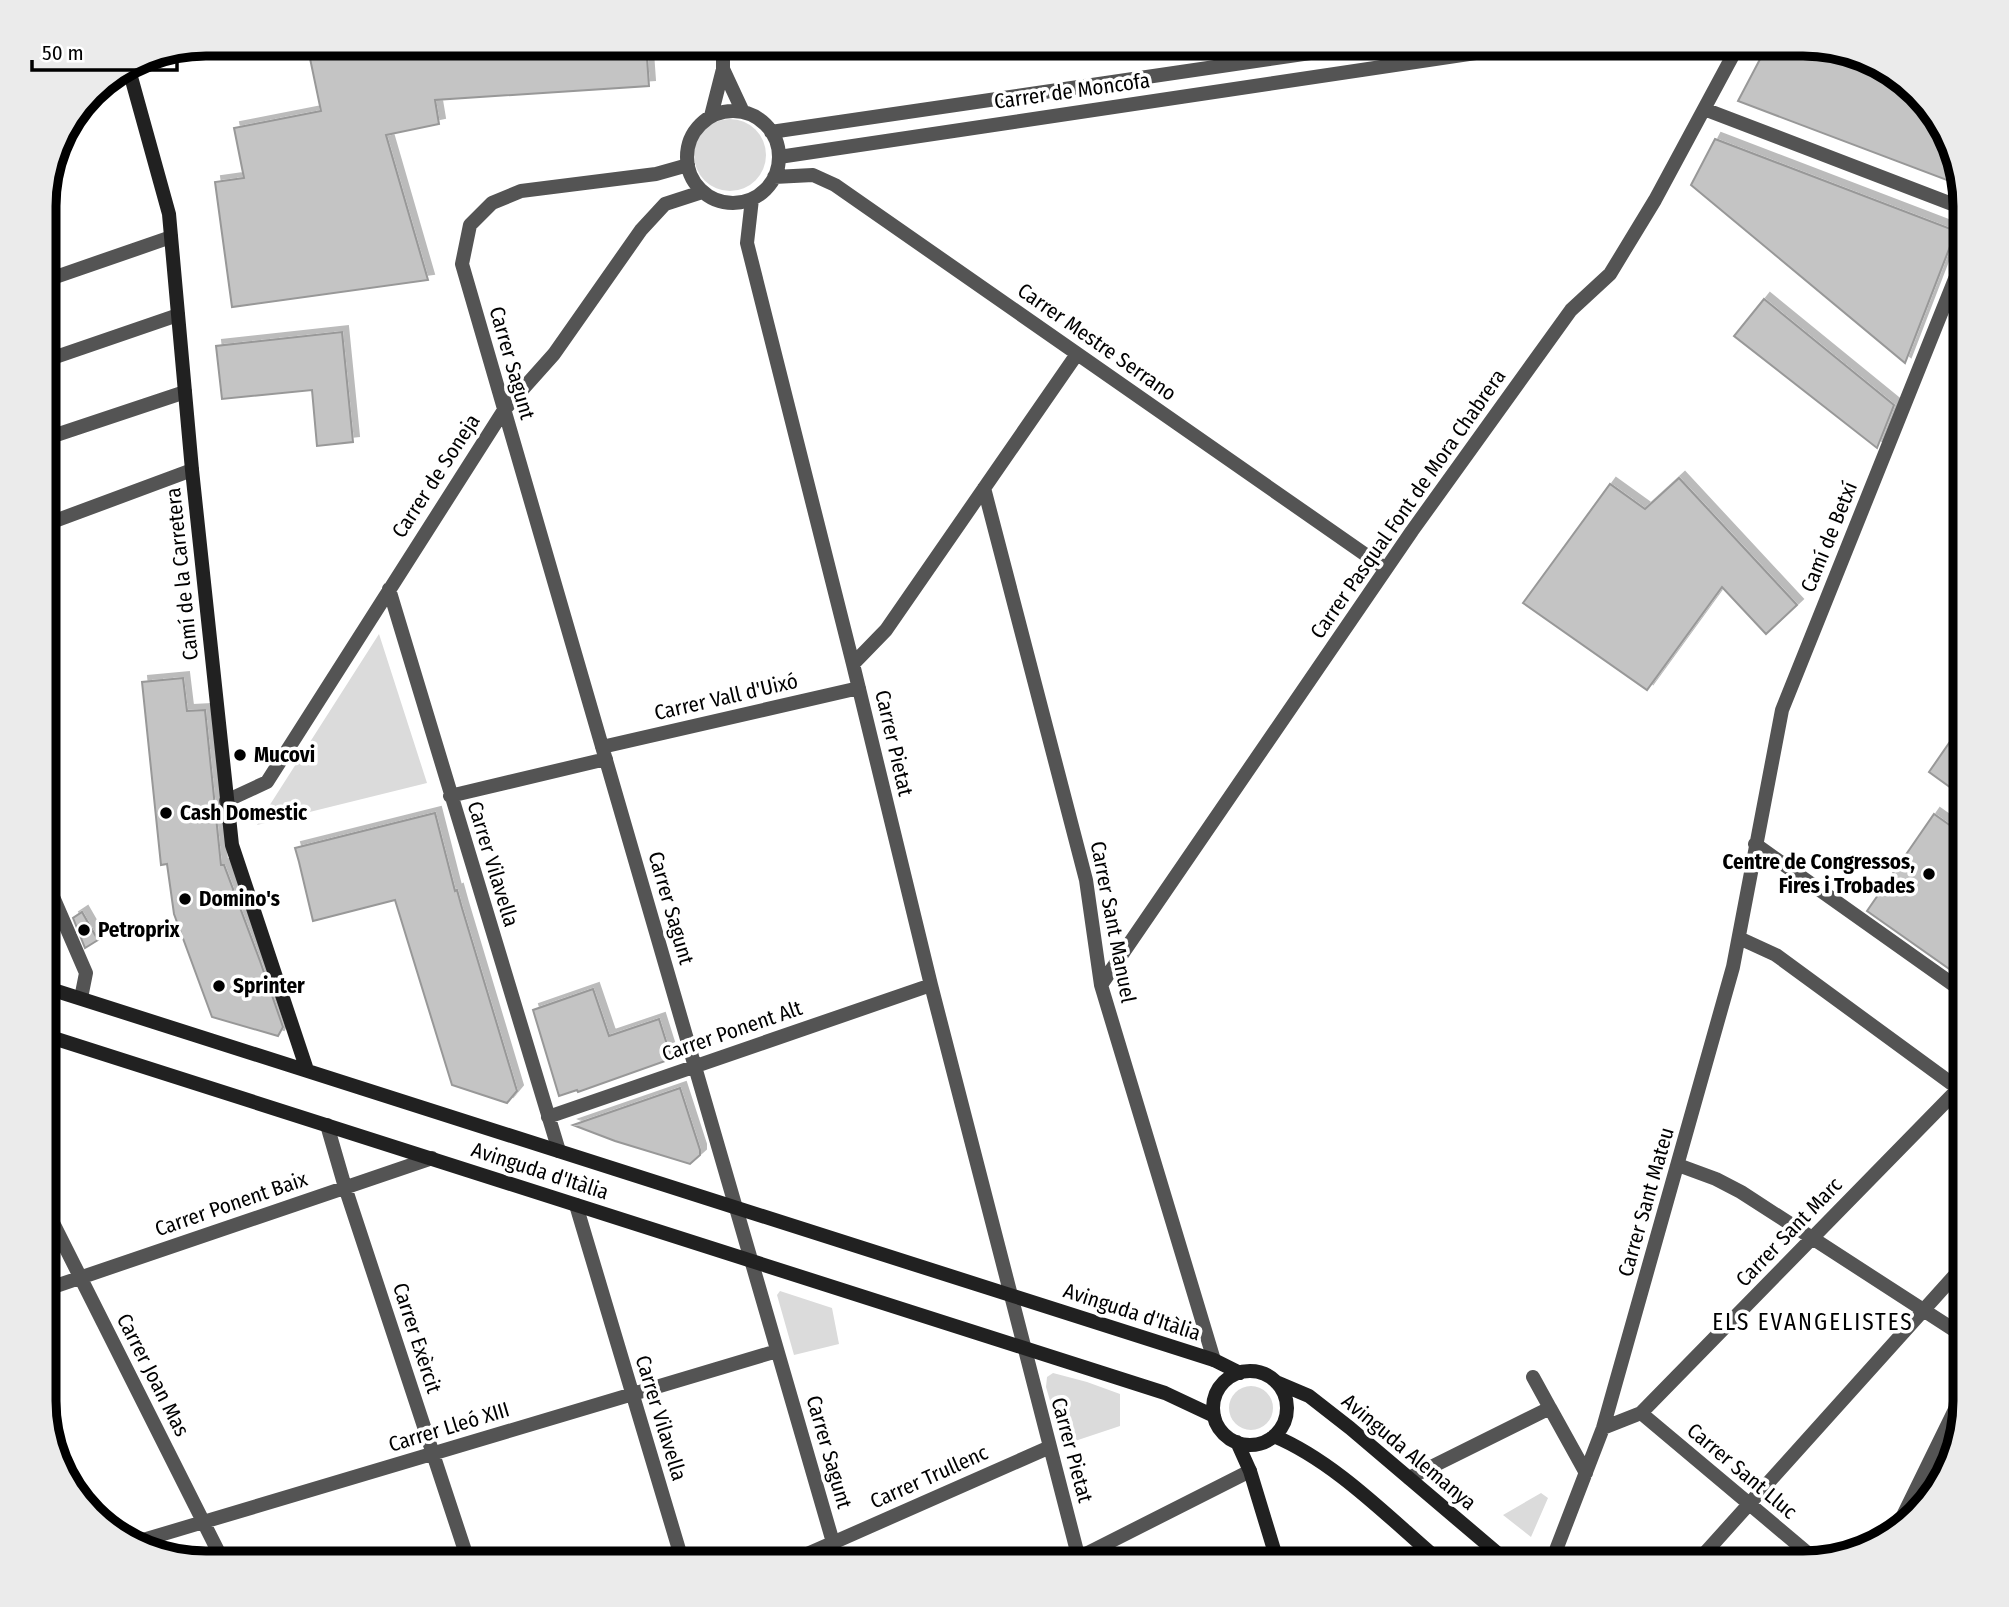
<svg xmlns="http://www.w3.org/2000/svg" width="2009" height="1607" viewBox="0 0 2009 1607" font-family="'Fira Sans Condensed',sans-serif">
<defs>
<filter id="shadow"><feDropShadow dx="6" dy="-6" stdDeviation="0" flood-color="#0004"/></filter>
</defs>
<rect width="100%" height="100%" fill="#fff"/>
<path fill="#dbdbdb" d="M694 155a36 36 0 1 1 72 0a36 36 0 1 1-72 0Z
M 379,634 L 427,783 L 257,825 Z
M 780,1291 L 832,1308 L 839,1344 L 794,1355 L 777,1295 Z
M 1053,1373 L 1087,1382 L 1120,1394 L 1120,1426 L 1063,1445 L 1046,1387 L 1047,1377 Z
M1229 1408a22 22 0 1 1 44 0a22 22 0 1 1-44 0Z
M 1541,1493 L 1548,1498 L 1531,1537 L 1503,1515 Z"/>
<path fill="#c4c4c4" stroke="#989898" stroke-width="2" filter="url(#shadow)" d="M 307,44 L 646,44 L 649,86 L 435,100 L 439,124 L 386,135 L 428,280 L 232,307 L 215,182 L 244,178 L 234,128 L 321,111 Z
M 1768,44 L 1804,44 L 1865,56 L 1910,84 L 1949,134 L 1960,185 L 1738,101 Z
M 1715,139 L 1956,231 L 1905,363 L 1691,185 Z
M 1764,299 L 1894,405 L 1877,448 L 1734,336 Z
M 342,332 L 353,442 L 317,446 L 312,390 L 222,399 L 216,346 Z
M 1679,478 L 1797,605 L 1766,634 L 1722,587 L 1647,690 L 1523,603 L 1610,484 L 1645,509 Z
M 183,678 L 187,711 L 205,710 L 221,865 L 224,865 L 260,961 L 283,1027 L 278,1036 L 212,1017 L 174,914 L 167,864 L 161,865 L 142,682 Z
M 1965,720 L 1965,798 L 1929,772 Z
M 435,813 L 455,891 L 457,890 L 462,908 L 517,1091 L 507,1103 L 452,1085 L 395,900 L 313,921 L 299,862 L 295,848 Z
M 1934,814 L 1965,836 L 1965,980 L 1867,911 Z
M 82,912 L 98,940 L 85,948 L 73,918 Z
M 593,989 L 609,1036 L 659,1019 L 670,1054 L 668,1060 L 578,1092 L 577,1090 L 559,1096 L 533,1010 Z
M 680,1088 L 700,1150 L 700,1155 L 690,1164 L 615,1141 L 573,1125 Z"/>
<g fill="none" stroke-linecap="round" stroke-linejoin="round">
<path stroke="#545454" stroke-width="14" d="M 723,69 L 743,112
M 1704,109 L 1965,209
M687 157a46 46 0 1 1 92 0a46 46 0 1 1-92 0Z
M 711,116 L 723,69 L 723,44
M 771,132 L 1372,44
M 779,157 L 1489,51 L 1487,44
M 688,165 L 656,174 L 521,191 L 492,203 L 470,225 L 462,264 L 839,1563
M 774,177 L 813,175 L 835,185 L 1386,569
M 752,199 L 747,243 L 853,664 L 931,985 L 1080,1563
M 44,281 L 171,237
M 44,361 L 178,315
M 44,439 L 185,392
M 984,488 L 1086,880 L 1101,985 L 1214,1360
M 44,525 L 192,470
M 389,589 L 559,1151
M 853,664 L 886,630 L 1077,354
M 602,747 L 859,688
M 450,796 L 606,759
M 226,801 L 267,782 L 504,410 L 554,354 L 641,230 L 665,204 L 702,192
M 1755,844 L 1965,993
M 44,876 L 86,973 L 81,998
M 1739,938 L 1776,955 L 1959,1089
M 1101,985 L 1412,531 L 1571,310 L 1610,274 L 1655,200 L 1739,44
M 548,1117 L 931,985
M 327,1125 L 345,1187 L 469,1563
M 1678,1165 L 1716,1179 L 1741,1192 L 1965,1337
M 44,1205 L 224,1563
M 576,1205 L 683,1563
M 44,1290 L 432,1158
M 1533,1377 L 1550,1408
M 1641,1413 L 1816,1560
M 1603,1428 L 1641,1413 L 1965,1082
M 1409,1478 L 1550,1408 L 1586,1473
M 1896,1530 L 1965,1389
M 133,1543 L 777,1351
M 787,1563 L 1050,1447
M 1068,1563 L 1250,1471
M 1551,1563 L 1603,1428 L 1733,967 L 1782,710 L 1965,254
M 1696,1563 L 1965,1264"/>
<path stroke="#212121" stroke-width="14" d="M 128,66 L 169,214 L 192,470 L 232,845 L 307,1070
M 44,987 L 1214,1360 L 1240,1373
M 44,1035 L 1165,1393 L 1214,1416
M1213 1408a37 37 0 1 1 74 0a37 37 0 1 1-74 0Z
M 1276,1382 L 1309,1396 L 1350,1428 L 1509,1563
M 1274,1436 C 1336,1462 1391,1520 1442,1563
M 1237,1442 L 1250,1471 L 1278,1563"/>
</g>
<g fill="#000" stroke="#fff" stroke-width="2.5">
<circle cx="240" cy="755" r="7"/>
<circle cx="166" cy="813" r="7"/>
<circle cx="1929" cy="874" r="7"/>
<circle cx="185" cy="899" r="7"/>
<circle cx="84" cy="930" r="7"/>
<circle cx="219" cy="986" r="7"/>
</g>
<g text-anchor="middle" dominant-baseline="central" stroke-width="7" stroke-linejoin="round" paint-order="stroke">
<g font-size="21" fill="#000" stroke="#fff">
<text transform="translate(1072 91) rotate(-8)">Carrer de Moncofa</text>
<text transform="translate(1097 342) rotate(35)">Carrer Mestre Serrano</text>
<text transform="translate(512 363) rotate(74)">Carrer Sagunt</text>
<text transform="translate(436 476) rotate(-57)">Carrer de Soneja</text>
<text transform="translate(1408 504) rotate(-55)">Carrer Pasqual Font de Mora Chabrera</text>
<text transform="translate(1829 537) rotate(-68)">Camí de Betxí</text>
<text transform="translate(182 574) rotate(-96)">Camí de la Carretera</text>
<text transform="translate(726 697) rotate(-13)">Carrer Vall d'Uixó</text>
<text transform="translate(894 743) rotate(77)">Carrer Pietat</text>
<text transform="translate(493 864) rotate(73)">Carrer Vilavella</text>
<text transform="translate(671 908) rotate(74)">Carrer Sagunt</text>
<text transform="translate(1113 922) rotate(79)">Carrer Sant Manuel</text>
<text transform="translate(732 1031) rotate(-19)">Carrer Ponent Alt</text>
<text transform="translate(540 1171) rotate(18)">Avinguda d'Itàlia</text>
<text transform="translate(1646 1202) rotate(-74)">Carrer Sant Mateu</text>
<text transform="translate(231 1204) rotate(-19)">Carrer Ponent Baix</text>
<text transform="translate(1789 1232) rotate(-46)">Carrer Sant Marc</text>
<text transform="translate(1132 1312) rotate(18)">Avinguda d'Itàlia</text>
<text transform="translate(417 1338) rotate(72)">Carrer Exèrcit</text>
<text transform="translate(153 1375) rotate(63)">Carrer Joan Mas</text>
<text transform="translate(661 1418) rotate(73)">Carrer Vilavella</text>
<text transform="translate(449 1427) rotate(-17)">Carrer Lleó XIII</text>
<text transform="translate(1072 1450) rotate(75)">Carrer Pietat</text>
<text transform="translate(829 1452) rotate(74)">Carrer Sagunt</text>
<text transform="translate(1409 1452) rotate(40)">Avinguda Alemanya</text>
<text transform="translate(1742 1471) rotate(40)">Carrer Sant Lluc</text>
<text transform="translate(929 1477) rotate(-24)">Carrer Trullenc</text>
</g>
<g font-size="21" font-weight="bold" fill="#000" stroke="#fff" text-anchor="start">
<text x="254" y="755">Mucovi</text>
<text x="180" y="813">Cash Domestic</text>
<text x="1915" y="862" text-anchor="end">Centre de Congressos,<tspan x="1915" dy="24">Fires i Trobades</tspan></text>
<text x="199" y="899">Domino's</text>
<text x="98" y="930">Petroprix</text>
<text x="233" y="986">Sprinter</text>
</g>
<g font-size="23" letter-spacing="2" fill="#000" stroke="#fff">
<text x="1813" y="1322">ELS EVANGELISTES</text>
</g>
</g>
<path d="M0 0H2009V1607H0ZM206 56H1803A150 150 0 0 1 1953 206V1401A150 150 0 0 1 1803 1551H206A150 150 0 0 1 56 1401V206A150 150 0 0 1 206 56Z" fill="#ebebeb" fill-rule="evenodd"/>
<path fill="none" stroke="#000" stroke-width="9" d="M206 56H1803A150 150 0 0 1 1953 206V1401A150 150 0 0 1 1803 1551H206A150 150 0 0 1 56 1401V206A150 150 0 0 1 206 56Z"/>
<path d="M32 60v10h145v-10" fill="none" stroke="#000000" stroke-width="3.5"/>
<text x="42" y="60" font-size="21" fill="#000000" stroke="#ffffff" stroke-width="5" paint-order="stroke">50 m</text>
</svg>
